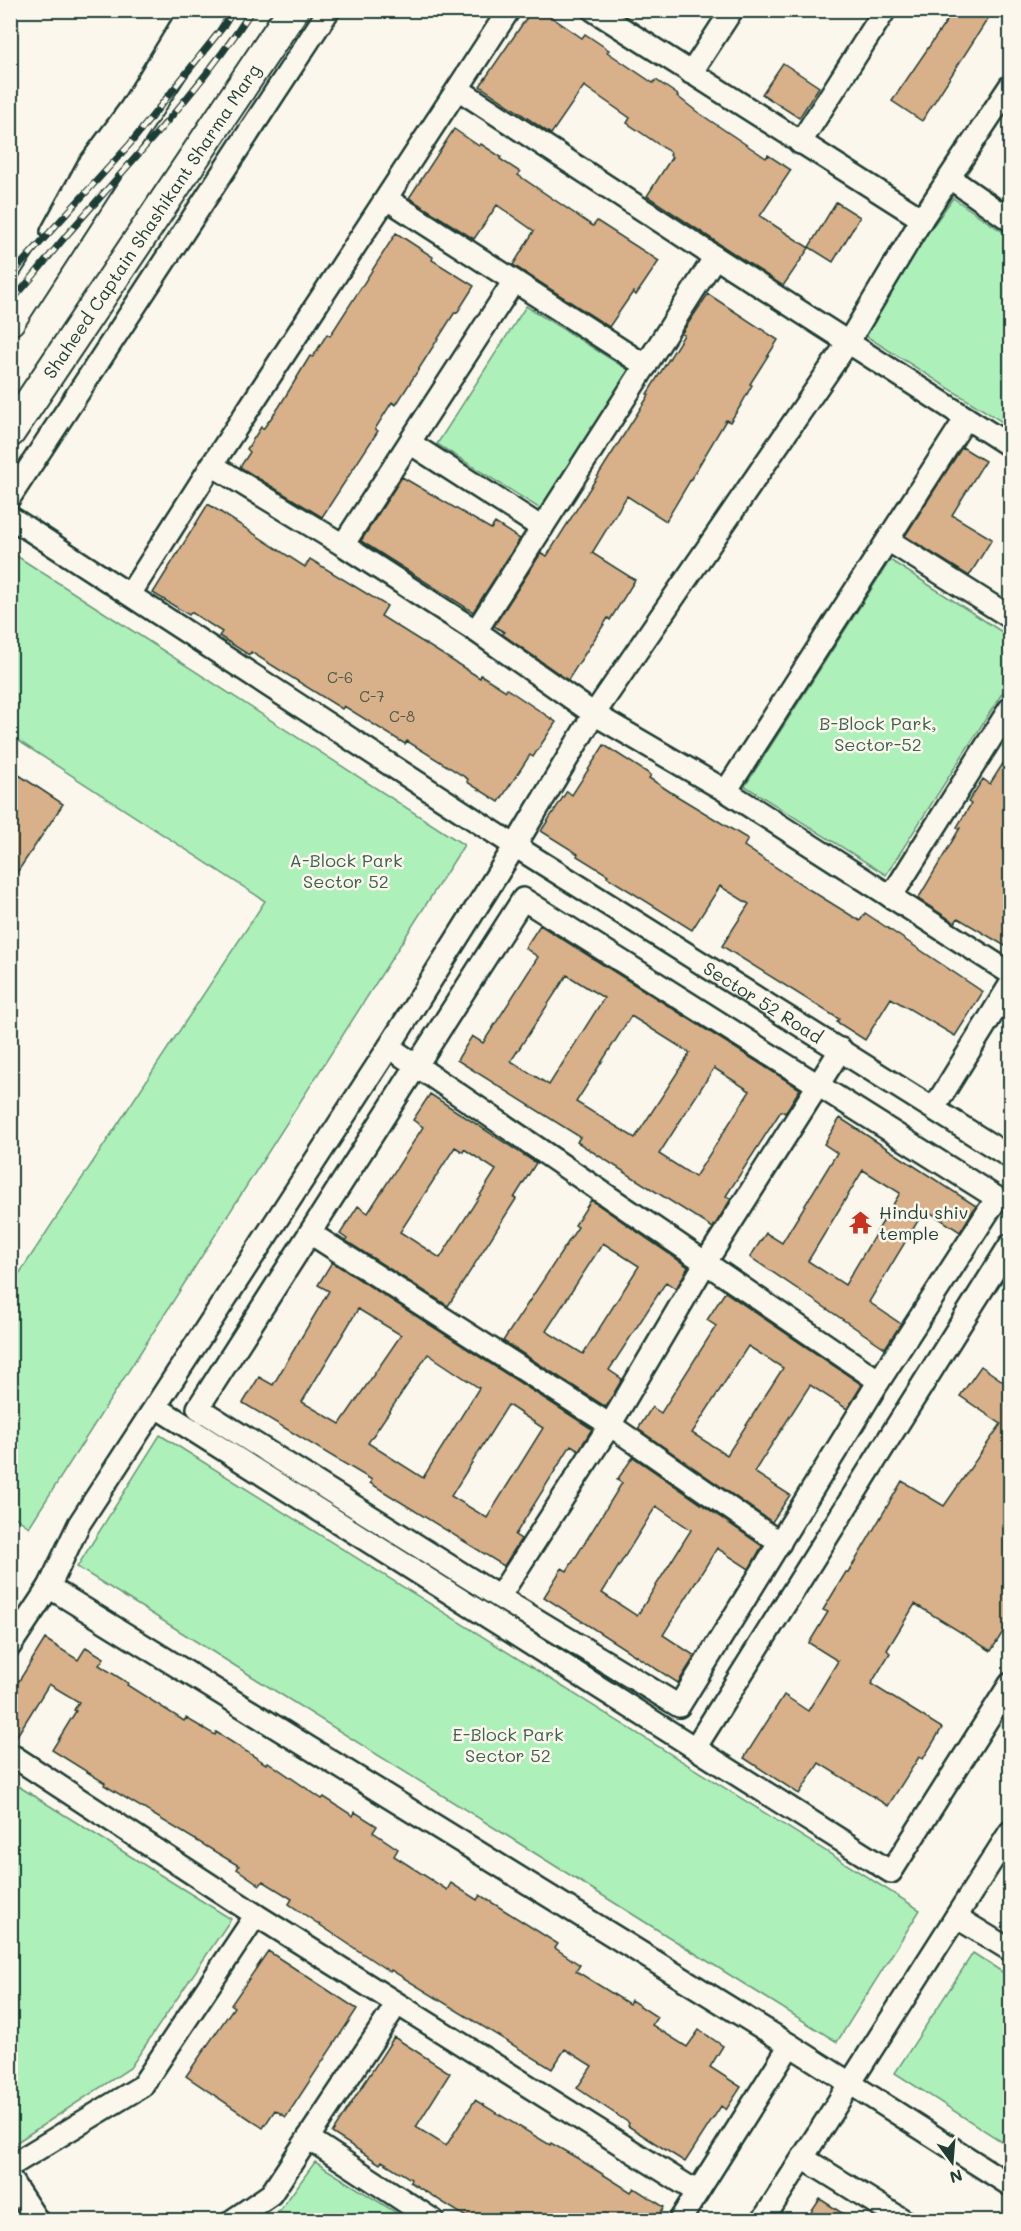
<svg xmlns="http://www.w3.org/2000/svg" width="1021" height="2231" viewBox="0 0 1021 2231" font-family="Mali,sans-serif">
<rect width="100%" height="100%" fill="#fbf7ec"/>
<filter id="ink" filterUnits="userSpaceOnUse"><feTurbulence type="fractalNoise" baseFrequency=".0167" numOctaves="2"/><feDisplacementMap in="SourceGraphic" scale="12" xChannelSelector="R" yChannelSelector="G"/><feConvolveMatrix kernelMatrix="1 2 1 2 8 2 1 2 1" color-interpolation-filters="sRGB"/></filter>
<g filter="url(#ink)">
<path fill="#aef0b9" stroke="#669676" stroke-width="1.5" d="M 953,198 L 1010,237 L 1010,427 L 858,331 Z
M 526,306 L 630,371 L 542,510 L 437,444 Z
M 12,553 L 464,845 L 29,1527 L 11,1514 L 11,1286 L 265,901 L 11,736 Z
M 890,560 L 1010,637 L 1010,681 L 886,875 L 745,786 Z
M 160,1435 L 920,1910 L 837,2042 L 77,1567 Z
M 10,1781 L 231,1919 L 130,2068 L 11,2146 Z
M 973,1953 L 1010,1977 L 1010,2147 L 895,2073 Z
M 315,2162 L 408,2220 L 265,2220 L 281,2209 Z"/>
<path fill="#d8b089" stroke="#1f3d34" stroke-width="1.5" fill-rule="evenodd" d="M 532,10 L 541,10 L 582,38 L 585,34 L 609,50 L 607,52 L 653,83 L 656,80 L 678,95 L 677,96 L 696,111 L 766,158 L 768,155 L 791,170 L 760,216 L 809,248 L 783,286 L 647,196 L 672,157 L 670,155 L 671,153 L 627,123 L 630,118 L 584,86 L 551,134 L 480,86 Z
M 954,10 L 979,10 L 989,17 L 922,121 L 892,101 Z
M 783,63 L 819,87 L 799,118 L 762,94 Z
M 454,129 L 479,146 L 481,144 L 501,157 L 500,159 L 520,172 L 518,175 L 593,226 L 597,221 L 659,261 L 636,295 L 633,292 L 609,327 L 513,265 L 534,231 L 497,205 L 474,239 L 409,198 Z
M 836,202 L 860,217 L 833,262 L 809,247 Z
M 396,233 L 433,257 L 432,260 L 474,286 L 457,313 L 455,312 L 396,405 L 392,402 L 375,429 L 378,431 L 322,517 L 240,467 L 250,452 L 247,449 L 261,427 L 263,429 L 279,407 L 310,356 L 313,357 L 327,334 L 330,336 Z
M 708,294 L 778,340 L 750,384 L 752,385 L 741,405 L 730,422 L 726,420 L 666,521 L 627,496 L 592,553 L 635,580 L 610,620 L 608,618 L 568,680 L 502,634 L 504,632 L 494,626 L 541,553 L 547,556 L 637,414 L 649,395 L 647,394 L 684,335 L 681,334 Z
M 962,447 L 985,461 L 952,515 L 992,539 L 969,576 L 905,536 Z
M 402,477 L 491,529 L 495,523 L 520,539 L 473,612 L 361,541 Z
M 208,504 L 305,567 L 310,559 L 387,606 L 381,616 L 480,678 L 481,675 L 506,691 L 507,689 L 556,722 L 533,757 L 530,755 L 499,802 L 467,782 L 468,779 L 407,741 L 405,744 L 344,706 L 342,709 L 251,652 L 249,655 L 219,636 L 222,632 L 191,612 L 189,615 L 153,593 Z
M 604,745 L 651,775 L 649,778 L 672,793 L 748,839 L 744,846 L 810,890 L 860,921 L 865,913 L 983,992 L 955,1036 L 891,998 L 865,1040 L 837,1022 L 839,1019 L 722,946 L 749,904 L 720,886 L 692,930 L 607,877 L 608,875 L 577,856 L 578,854 L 541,831 L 567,791 L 572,795 Z
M 1011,751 L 1011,937 L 1005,946 L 958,918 L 955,923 L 918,899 L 960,828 L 957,827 L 971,804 L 968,802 L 983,779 L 990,784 Z
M 19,775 L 63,804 L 10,883 L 10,787 Z
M 540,925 L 800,1089 L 785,1113 L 781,1111 L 726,1196 L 731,1199 L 713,1228 L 577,1142 L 580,1137 L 457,1060 L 472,1036 L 483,1043 L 538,957 L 525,948 ZM 567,975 L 604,998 L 549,1085 L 511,1061 ZM 631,1016 L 690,1053 L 635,1138 L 576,1102 ZM 714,1068 L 750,1091 L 695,1177 L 659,1154 Z
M 430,1094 L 536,1163 L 514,1198 L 516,1199 L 448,1306 L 346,1241 L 347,1239 L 340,1234 L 358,1206 L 368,1213 L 423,1127 L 413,1120 ZM 455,1147 L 463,1152 L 464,1149 L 496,1170 L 440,1258 L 400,1232 Z
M 840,1118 L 976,1206 L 960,1232 L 925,1209 L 869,1302 L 901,1324 L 885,1348 L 750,1257 L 766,1233 L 782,1243 L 837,1153 L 824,1144 ZM 863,1170 L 900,1193 L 845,1285 L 808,1261 Z
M 591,1200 L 688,1267 L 676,1289 L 666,1282 L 609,1370 L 622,1379 L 606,1407 L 503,1341 L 578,1227 L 575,1225 ZM 603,1243 L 639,1266 L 583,1354 L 546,1331 Z
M 332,1262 L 592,1429 L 579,1450 L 571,1445 L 515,1535 L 521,1539 L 504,1566 L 370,1483 L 372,1480 L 243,1403 L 259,1377 L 273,1385 L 329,1291 L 318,1285 ZM 358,1309 L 401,1335 L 340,1424 L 302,1402 ZM 428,1354 L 479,1388 L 423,1478 L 368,1443 ZM 508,1405 L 543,1428 L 487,1518 L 451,1496 Z
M 725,1292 L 862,1385 L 847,1409 L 810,1385 L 754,1472 L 790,1495 L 772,1522 L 638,1429 L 652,1407 L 661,1413 L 716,1326 L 707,1320 ZM 748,1346 L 783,1368 L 727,1455 L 692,1433 Z
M 981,1366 L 1011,1387 L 1011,1619 L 991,1651 L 915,1604 L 887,1650 L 890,1653 L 871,1684 L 942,1728 L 923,1759 L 919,1757 L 888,1806 L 819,1763 L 799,1794 L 744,1758 L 784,1695 L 808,1711 L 838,1661 L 809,1643 L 828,1612 L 823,1610 L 846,1572 L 848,1573 L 902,1481 L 944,1506 L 1001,1424 L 960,1396 Z
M 633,1457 L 762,1546 L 749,1569 L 717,1548 L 663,1635 L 695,1656 L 678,1683 L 544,1597 L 562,1568 L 567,1571 L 622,1483 L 617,1480 ZM 656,1506 L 691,1530 L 637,1616 L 602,1593 Z
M 45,1639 L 78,1660 L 86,1647 L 104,1658 L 99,1665 L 128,1683 L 127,1685 L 184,1721 L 186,1718 L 215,1735 L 216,1732 L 266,1764 L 268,1762 L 322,1799 L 324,1797 L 353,1816 L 355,1812 L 377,1826 L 373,1832 L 398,1849 L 394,1856 L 447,1890 L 451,1883 L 477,1900 L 480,1895 L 558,1944 L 555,1948 L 580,1965 L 576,1971 L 629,2004 L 631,2000 L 657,2017 L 652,2025 L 687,2047 L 699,2030 L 723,2046 L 710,2067 L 741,2087 L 726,2110 L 721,2106 L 685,2162 L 650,2140 L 628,2126 L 629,2123 L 577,2088 L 592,2066 L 565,2049 L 552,2069 L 391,1970 L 390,1972 L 289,1904 L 292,1899 L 263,1881 L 260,1885 L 237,1869 L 239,1866 L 104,1785 L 105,1783 L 52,1750 L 76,1711 L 74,1710 L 79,1702 L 49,1684 L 13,1742 L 10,1741 L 10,1676 L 19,1681 Z
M 268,1951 L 357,2009 L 286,2117 L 275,2110 L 263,2128 L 186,2076 L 234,2007 L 231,2005 Z
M 394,2037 L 450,2073 L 416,2127 L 446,2146 L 475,2100 L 550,2145 L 551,2143 L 577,2158 L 631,2192 L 634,2188 L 664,2207 L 656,2220 L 471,2220 L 410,2182 L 411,2179 L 382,2161 L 380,2164 L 332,2133 Z
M 820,2199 L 853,2220 L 806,2220 Z"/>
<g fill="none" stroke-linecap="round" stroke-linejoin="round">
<defs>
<g id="street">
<path d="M 593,10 L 922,219"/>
<path d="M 691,73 L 732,10"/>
<path d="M 458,89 L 715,257 L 1010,446"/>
<path d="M 800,143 L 885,10"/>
<path d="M 950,178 L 1010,220"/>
<path d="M 387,199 L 646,366"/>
<path d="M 52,232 L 88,166 L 131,108 L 191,10"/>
<path d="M 410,443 L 542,528"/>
<path d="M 212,465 L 343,545 L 476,631 L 594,714 L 726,791 L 1010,973"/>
<path d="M 10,497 L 329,10"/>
<path id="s1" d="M 10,517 L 515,846 L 1010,1157"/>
<path d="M 888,540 L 1010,617"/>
<path d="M 343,545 L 514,281"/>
<path d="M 130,594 L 212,465 L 509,10"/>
<path d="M 476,631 L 715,257"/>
<path d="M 726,791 L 966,418"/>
<path d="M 891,897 L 1010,708"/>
<path d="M 523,899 L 997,1198 L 879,1381 L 679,1706 L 499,1597 L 198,1408 Z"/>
<path d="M 389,1047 L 879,1381"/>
<path d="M 934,1108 L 1010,985"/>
<path d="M 310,1233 L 610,1425 L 780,1543"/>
<path d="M 156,1407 L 891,1872 L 1010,1684"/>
<path d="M 49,1587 L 790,2045 L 1010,2185"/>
<path d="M 499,1597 L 610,1425 L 706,1262 L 841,1049"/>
<path d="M 10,1646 L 49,1587 L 79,1524 L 389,1047 L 515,846 L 594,714 L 849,341 L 922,219 L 1010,86"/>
<path d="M 695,1748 L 1010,1245"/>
<path d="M 10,1754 L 256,1915 L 697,2192"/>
<path d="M 956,1917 L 1010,1950"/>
<path d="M 308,2138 L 433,2220"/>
<path d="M 803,2158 L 903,2220"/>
<path d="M 10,2166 L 142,2086 L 256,1915"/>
<path d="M 10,2179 L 37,2220"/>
<path d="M 233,2220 L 271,2194 L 397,2004"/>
<path d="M 680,2220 L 790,2045"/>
<path d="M 763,2220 L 1010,1832"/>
</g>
<g id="secondary">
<path d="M 10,320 L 211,10"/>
<path id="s2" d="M 10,432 L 293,10"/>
</g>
</defs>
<use href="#street" stroke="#1f3d34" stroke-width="26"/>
<use href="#secondary" stroke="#1f3d34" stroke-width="34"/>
<use href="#street" stroke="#fbf7ec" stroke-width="21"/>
<use href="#secondary" stroke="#fbf7ec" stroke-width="30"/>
<defs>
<path id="rail" d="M 10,276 L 130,144 L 223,27 L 234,10
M 10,302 C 31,281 47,258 66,236 C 130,162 199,92 252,10"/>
</defs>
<use href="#rail" stroke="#1f3d34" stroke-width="7"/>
<use href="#rail" stroke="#fbf7ec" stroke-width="4.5" stroke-dasharray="14" stroke-linecap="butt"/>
</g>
</g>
<defs>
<symbol id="temple-bare" viewBox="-9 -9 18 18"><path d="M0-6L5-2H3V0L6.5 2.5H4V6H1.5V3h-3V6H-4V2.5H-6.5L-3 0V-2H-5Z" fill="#c8321e" stroke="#fbf7ec" stroke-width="2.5" paint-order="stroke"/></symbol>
</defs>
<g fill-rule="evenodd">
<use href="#temple-bare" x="844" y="1206" width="33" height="33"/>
</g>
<g text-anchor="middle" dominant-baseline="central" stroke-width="5" stroke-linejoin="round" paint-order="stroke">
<g font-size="15" fill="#4d5a49">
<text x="340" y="677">C-6</text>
<text x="372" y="696">C-7</text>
<text x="402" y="716">C-8</text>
</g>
<g font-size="18" fill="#1f3d34" stroke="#fbf7ec">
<text stroke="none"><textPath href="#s2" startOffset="254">Shaheed Captain Shashikant Sharma Marg</textPath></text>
<text stroke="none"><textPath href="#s1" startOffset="896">Sector 52 Road</textPath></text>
</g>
<g font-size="18" fill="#3c614f" stroke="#fbf7ec">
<text x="878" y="723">B-Block Park,<tspan x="878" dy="21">Sector-52</tspan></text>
<text x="346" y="860">A-Block Park<tspan x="346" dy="21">Sector 52</tspan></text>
<text x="508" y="1734">E-Block Park<tspan x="508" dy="21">Sector 52</tspan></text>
</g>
<g font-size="18" fill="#1f3d34" stroke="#fbf7ec" text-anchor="start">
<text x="879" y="1212">Hindu shiv<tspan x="879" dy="21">temple</tspan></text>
</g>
</g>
<rect width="1021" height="2231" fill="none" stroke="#fbf7ec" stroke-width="36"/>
<rect x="18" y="18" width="985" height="2195" fill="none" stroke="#1f3d34" stroke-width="2" filter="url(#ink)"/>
<g transform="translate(952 2162) rotate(164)" stroke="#fbf7ec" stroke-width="4.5" paint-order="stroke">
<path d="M0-4.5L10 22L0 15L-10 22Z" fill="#1f3d34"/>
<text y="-9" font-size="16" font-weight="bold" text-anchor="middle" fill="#1f3d34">N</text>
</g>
</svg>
